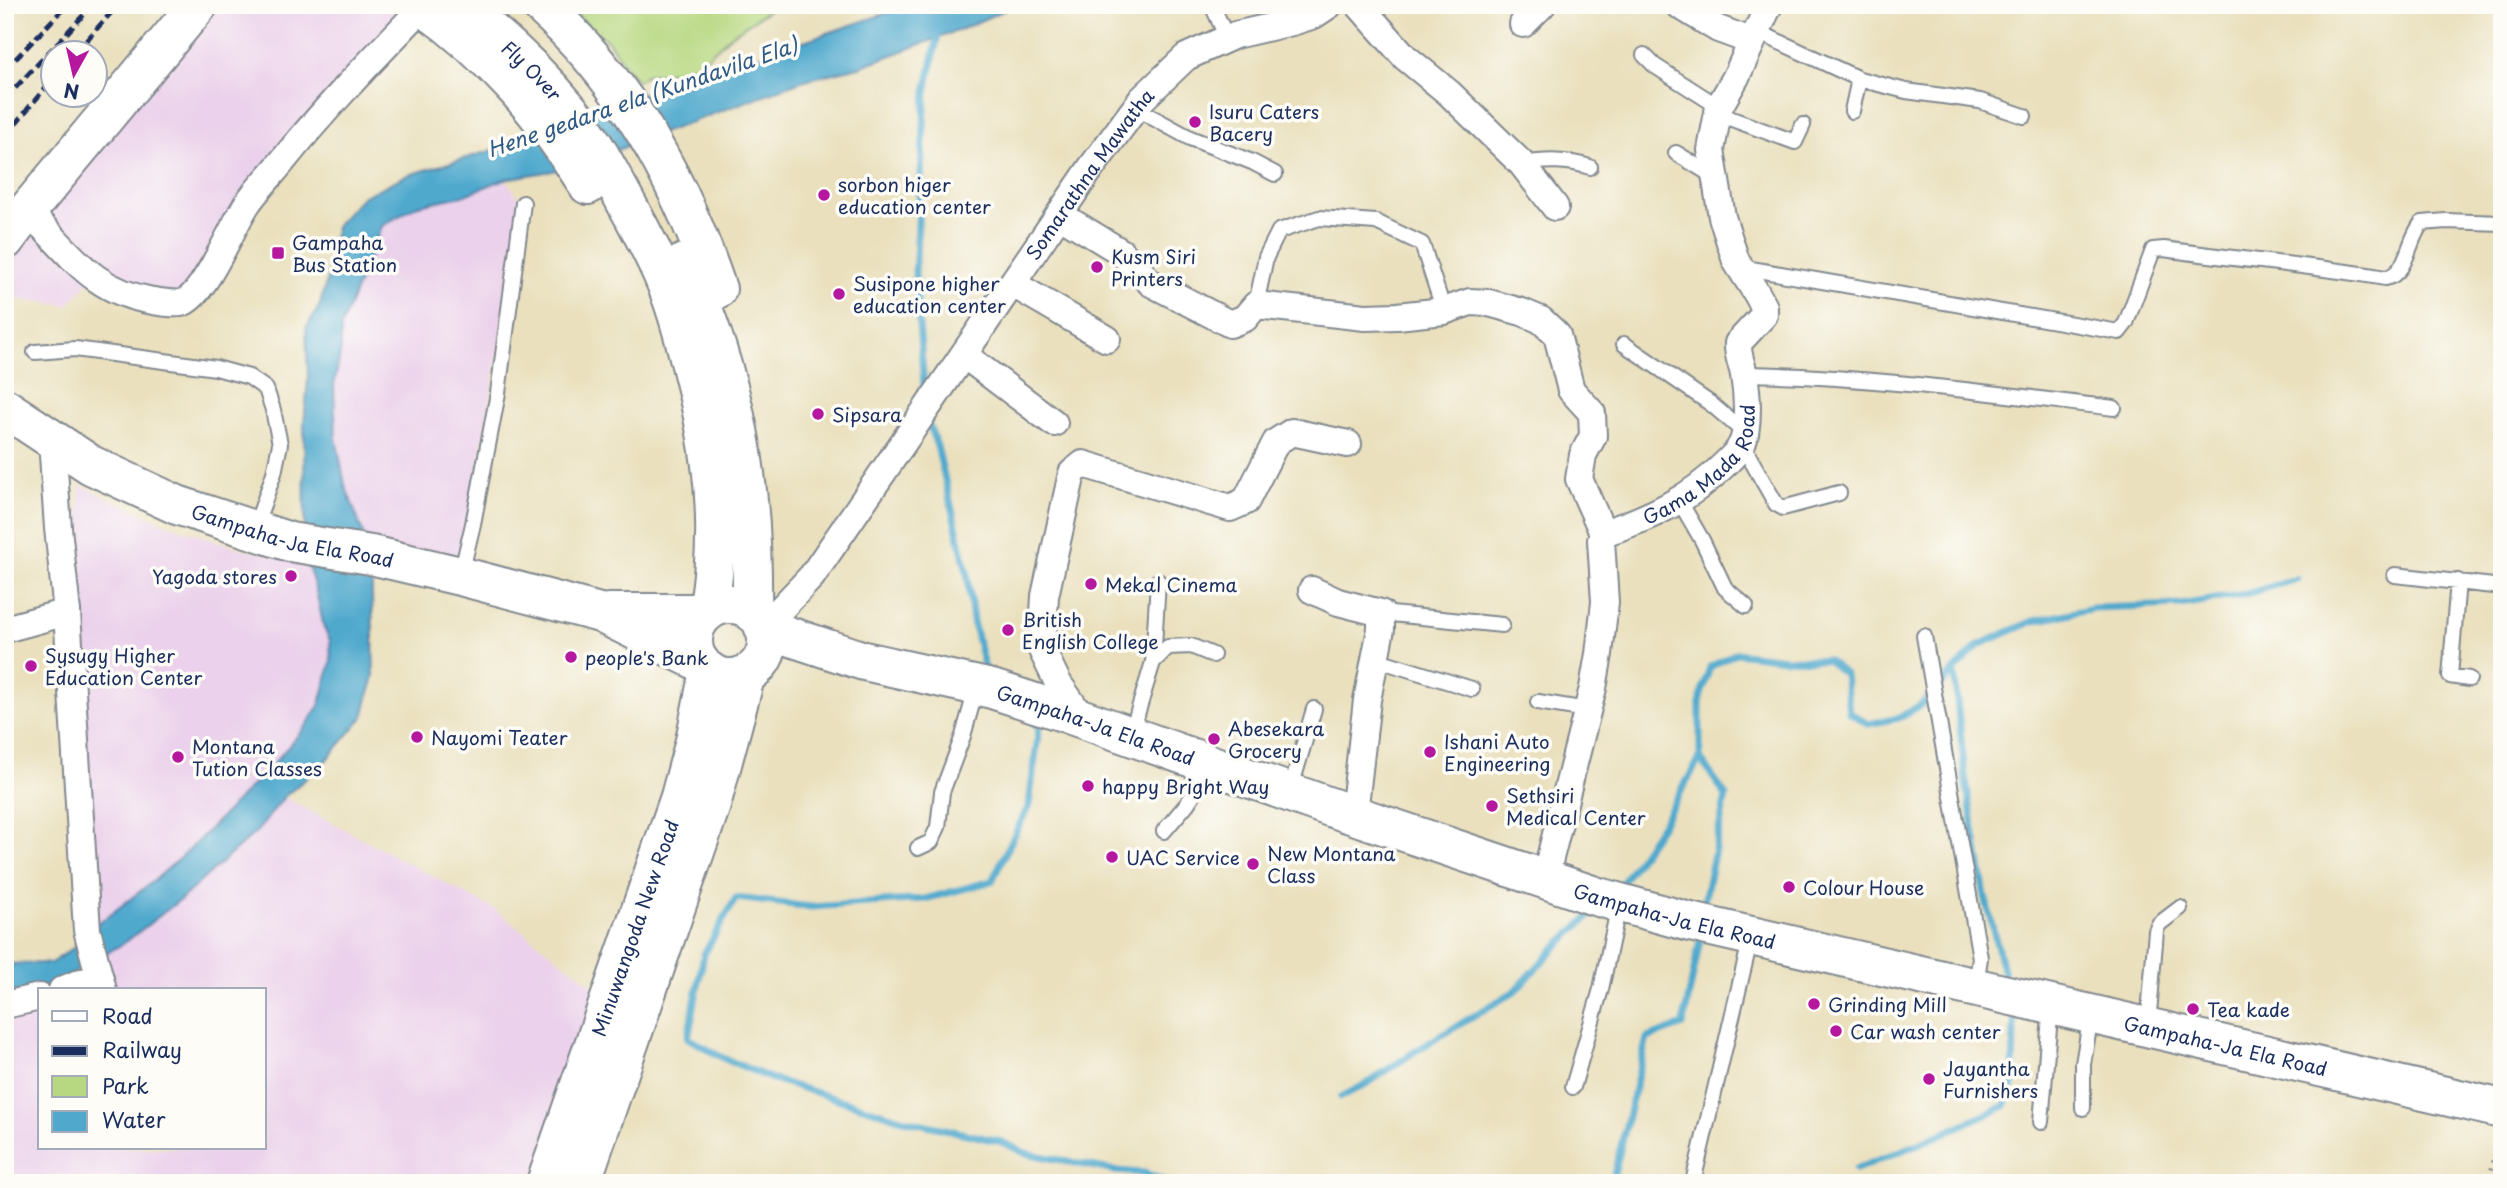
<svg xmlns="http://www.w3.org/2000/svg" width="2507" height="1188" viewBox="0 0 2507 1188" font-family="'Playpen Sans',sans-serif">
<rect width="100%" height="100%" fill="#fdfcf7"/>
<filter id="ink" filterUnits="userSpaceOnUse"><feTurbulence type="fractalNoise" baseFrequency=".0143" numOctaves="2"/><feDisplacementMap in="SourceGraphic" scale="14" xChannelSelector="R" yChannelSelector="G"/><feConvolveMatrix kernelMatrix="1 2 1 2 8 2 1 2 1" color-interpolation-filters="sRGB"/></filter>
<filter id="wash" filterUnits="userSpaceOnUse"><feTurbulence type="fractalNoise" baseFrequency=".00686" numOctaves="4" result="noise"/><feDisplacementMap in="SourceGraphic" scale="28" xChannelSelector="R" yChannelSelector="G"/><feGaussianBlur stdDeviation="1.57" result="paint"/><feColorMatrix in="noise" values="0 0 0 0 0 0 0 0 0 0 0 0 0 0 0 0 0 1.4 0 .05"/><feComposite in="paint" operator="in"/></filter>
<g filter="url(#wash)">
<rect width="100%" height="100%" fill="#eae0bd"/>
<path fill="#ebd1eb" fill-rule="evenodd" d="M 198,5 L 422,5 L 364,68 L 184,302 L 92,277 L 69,305 L 5,298 L 5,240 Z
M 505,179 L 523,203 L 460,576 L 371,555 L 345,485 L 336,438 L 334,386 L 341,349 L 341,326 L 382,227 L 418,205 L 462,196 Z
M 79,485 L 166,524 L 242,549 L 307,563 L 316,591 L 324,628 L 330,640 L 331,662 L 320,704 L 307,725 L 274,763 L 190,849 L 156,879 L 107,917 L 88,928 L 67,612 L 82,573 Z
M 284,797 L 494,909 L 611,999 L 546,1183 L 5,1183 L 5,993 L 87,965 L 127,941 L 181,899 L 258,830 ZM 40,990 L 264,990 L 264,1148 L 40,1148 Z"/>
<path fill="#b7d880" stroke="#69846f" stroke-width="2" d="M 567,5 L 776,5 L 730,36 L 702,62 L 682,71 L 646,75 L 638,81 L 630,73 L 608,41 L 594,31 Z"/>
<path fill="#50a9cd" stroke="#366c96" stroke-width="2" d="M 911,5 L 1015,5 L 960,30 L 859,67 L 801,81 L 569,168 L 505,179 L 462,196 L 418,205 L 382,226 L 341,326 L 341,349 L 334,386 L 336,438 L 345,485 L 371,555 L 374,676 L 363,717 L 323,764 L 284,797 L 258,830 L 181,899 L 127,941 L 64,979 L 37,990 L 5,993 L 5,964 L 51,963 L 73,948 L 88,928 L 107,917 L 156,879 L 190,849 L 274,763 L 307,725 L 320,704 L 331,662 L 330,640 L 324,628 L 316,591 L 307,563 L 305,536 L 304,425 L 308,378 L 306,328 L 320,305 L 330,268 L 336,226 L 362,197 L 405,176 L 524,141 L 642,94 L 685,84 L 765,54 Z"/>
<g fill="none" stroke-linecap="round" stroke-linejoin="round">
<path stroke="#50a9cd" stroke-width="7" d="M 925,398 L 915,274 L 926,92 L 939,30
M 927,420 L 937,446 L 967,572 L 973,621 L 986,674
M 1954,672 L 1965,776 L 1985,896 L 2006,982
M 1029,718 L 1039,728 L 1029,805 L 992,881 L 925,899 L 811,907 L 736,898 L 704,954 L 688,1038 L 723,1058 L 772,1079 L 905,1120 L 1002,1142 L 1025,1153 L 1116,1171 L 1145,1173 L 1169,1183
M 1700,758 L 1726,796 L 1702,912
M 1618,889 L 1663,823 L 1700,758 L 1700,698 L 1710,667 L 1736,653 L 1785,659 L 1827,660 L 1845,674 L 1849,712 L 1868,724 L 1899,718 L 1922,704 L 1979,645 L 2031,622 L 2093,608 L 2180,605 L 2246,594 L 2297,579
M 1341,1097 L 1368,1083 L 1414,1052 L 1515,991 L 1556,947 L 1597,909
M 1856,1169 L 1928,1140 L 2005,1106 L 2013,1085 L 2014,1021 L 2011,1007
M 1612,1183 L 1647,1038 L 1683,1025 L 1701,935"/>
</g>
</g>
<g filter="url(#ink)">
<g fill="none" stroke-linecap="round" stroke-linejoin="round">
<defs>
<path id="service" d="M 1212,5 L 1227,38
M 1286,5 L 1295,21
M 1756,31 L 1859,79 L 1906,91 L 1980,101 L 2024,116
M 1644,55 L 1655,66 L 1719,107
M 1135,108 L 1190,138 L 1252,162 L 1275,174
M 1852,111 L 1859,79
M 1718,114 L 1795,142 L 1803,125
M 1676,153 L 1715,177
M 1522,164 C 1547,160 1567,160 1590,167
M 1740,267 L 2119,332 L 2126,323 L 2153,250 L 2164,249 C 2238,260 2312,265 2385,278 C 2408,275 2408,238 2422,223 L 2446,221 L 2502,223
M 1256,305 L 1266,257 L 1279,231 L 1319,218 L 1376,222 L 1422,244 L 1444,311
M 1624,344 L 1711,404 L 1745,433
M 35,352 L 75,349 L 216,368 L 249,377 L 266,389 L 273,410 L 280,444 L 274,473 L 255,528
M 1744,374 C 1868,376 1991,393 2114,408
M 1743,446 L 1776,504 L 1783,508 L 1839,493
M 1680,502 L 1702,540 L 1725,588 L 1746,606
M 461,574 L 473,524 L 498,393 L 523,203
M 2395,575 L 2502,587
M 2458,581 L 2450,676 L 2469,679
M 1381,613 L 1502,625
M 1924,636 L 1980,958 L 1976,985
M 1375,659 L 1472,689
M 1153,662 L 1168,647 L 1191,646 L 1213,655
M 1538,702 L 1587,710
M 1135,736 L 1136,718 L 1153,662 L 1158,581
M 1290,791 L 1314,709
M 1164,831 L 1187,804 L 1211,767
M 918,848 L 931,842 L 938,827 L 942,792 L 963,736 L 977,686
M 2148,1025 L 2156,931 L 2159,924 L 2180,908
M 1573,1087 L 1601,989 L 1619,905
M 2083,1108 L 2083,1064 L 2091,1015
M 2041,1122 L 2051,1005
M 1693,1182 L 1751,937"/>
<g id="minor">
<path d="M 1359,5 L 1405,57 L 1449,93 L 1522,164 L 1555,207"/>
<path d="M 1679,5 L 1718,29 L 1751,41"/>
<path d="M 1523,24 L 1542,5"/>
<path d="M 27,211 C 70,251 90,291 153,301 C 161,302 177,305 184,302 C 206,292 233,225 247,204 C 257,189 270,177 281,163 C 325,108 375,57 424,6"/>
<path d="M 1060,215 L 1121,252 L 1151,283 L 1230,324 L 1245,318 L 1256,305 L 1365,317 L 1397,316 L 1444,311 L 1470,302 L 1489,303 L 1522,312 L 1541,320 L 1557,335 L 1571,390 L 1592,413 L 1593,436 L 1583,455 L 1579,479 L 1603,533"/>
<path d="M 1013,284 L 1107,339"/>
<path d="M 964,355 L 1054,423"/>
<path d="M 52,440 L 58,528 L 67,612 L 87,930 L 103,990"/>
<path d="M 1312,590 L 1338,602 L 1381,613 L 1381,629 L 1367,700 L 1354,814"/>
<path id="s1" d="M 763,625 L 776,614 L 812,576 L 1091,168 L 1142,99 L 1186,57 L 1235,35 L 1292,22 L 1314,15 L 1329,5"/>
<path d="M 5,629 L 67,612"/>
<path d="M 1083,719 L 1058,683 L 1042,650 L 1045,596 L 1072,473 L 1083,464 L 1230,508 L 1246,501 L 1276,442 L 1292,432 L 1348,444"/>
<path id="s2" d="M 1545,878 L 1593,688 L 1599,654 L 1605,602 L 1601,540 L 1603,533 C 1650,518 1690,499 1725,464 C 1734,455 1743,448 1745,434 C 1748,416 1747,393 1744,375 C 1742,363 1737,355 1738,343 L 1764,315 L 1764,307 L 1757,294 L 1736,261 L 1722,217 L 1711,150 L 1719,107 L 1736,77 L 1769,5"/>
<path d="M 62,990 L 81,982 L 100,979"/>
<path d="M 5,1005 L 40,997"/>
</g>
<g id="primary">
<path d="M 422,5 C 492,55 543,113 588,185"/>
<path id="s3" d="M 459,5 C 500,37 537,71 570,111 C 591,137 607,168 623,197 C 638,225 654,253 666,283 C 677,310 685,340 692,369 C 713,449 723,529 708,611"/>
<path d="M 541,5 C 625,80 681,183 717,289"/>
<path d="M 684,263 C 737,382 754,482 752,612"/>
<path id="s4" d="M 546,1183 L 680,797 L 695,741 L 709,671"/>
<path d="M 581,1183 L 711,805 L 746,674"/>
</g>
<g id="trunk">
<path d="M 5,240 L 27,211 L 198,5"/>
<path id="s5" d="M 5,408 L 91,465 L 177,505 L 290,542 L 371,555 L 460,576 L 600,613 L 700,662"/>
<circle cx="730" cy="641" r="37"/>
<path d="M 609,613 L 706,613"/>
<path id="s6" d="M 764,628 L 864,661 L 992,689 L 1066,713 L 1330,807 L 1595,896 L 1686,921 L 2502,1109"/>
</g>
</defs>
<use href="#service" stroke="#82888e" stroke-width="18"/>
<use href="#minor" stroke="#82888e" stroke-width="30"/>
<use href="#primary" stroke="#82888e" stroke-width="42"/>
<use href="#trunk" stroke="#82888e" stroke-width="42"/>
<path stroke="#82888e" stroke-width="4.5" stroke-dasharray="2 5" stroke-linecap="butt" d="M 2488,1183 L 2499,1139"/>
<use href="#service" stroke="#fff" stroke-width="14"/>
<use href="#minor" stroke="#fff" stroke-width="26"/>
<use href="#primary" stroke="#fff" stroke-width="38"/>
<use href="#trunk" stroke="#fff" stroke-width="38"/>
<path stroke="#1b2f5e" stroke-width="5" stroke-dasharray="10 5" stroke-linecap="butt" d="M 76,52 L 118,5
M 5,70 L 67,5
M 5,99 L 93,5
M 5,136 L 52,80"/>
</g>
</g>
<g fill="#b5179e" stroke="#fdfcf7" stroke-width="2.5">
<circle cx="1195" cy="122" r="7"/>
<circle cx="824" cy="195" r="7"/>
<rect x="271" y="246" width="14" height="14" rx="3.5"/>
<circle cx="1097" cy="267" r="7"/>
<circle cx="839" cy="294" r="7"/>
<circle cx="818" cy="414" r="7"/>
<circle cx="291" cy="576" r="7"/>
<circle cx="1091" cy="584" r="7"/>
<circle cx="1008" cy="630" r="7"/>
<circle cx="571" cy="657" r="7"/>
<circle cx="31" cy="666" r="7"/>
<circle cx="417" cy="737" r="7"/>
<circle cx="1214" cy="739" r="7"/>
<circle cx="1430" cy="752" r="7"/>
<circle cx="178" cy="757" r="7"/>
<circle cx="1088" cy="786" r="7"/>
<circle cx="1492" cy="806" r="7"/>
<circle cx="1112" cy="857" r="7"/>
<circle cx="1253" cy="864" r="7"/>
<circle cx="1789" cy="887" r="7"/>
<circle cx="1814" cy="1004" r="7"/>
<circle cx="2193" cy="1009" r="7"/>
<circle cx="1836" cy="1031" r="7"/>
<circle cx="1929" cy="1079" r="7"/>
</g>
<g text-anchor="middle" dominant-baseline="central" stroke-width="7" stroke-linejoin="round" paint-order="stroke">
<g font-size="19" fill="#1b2f5e" stroke="#fdfcf7">
<text stroke="none"><textPath href="#s3" startOffset="98">Fly Over</textPath></text>
<text stroke="none"><textPath href="#s1" startOffset="558">Somarathna Mawatha</textPath></text>
<text stroke="none"><textPath href="#s2" startOffset="478">Gama Mada Road</textPath></text>
<text stroke="none"><textPath href="#s5" startOffset="318">Gampaha-Ja Ela Road</textPath></text>
<text stroke="none"><textPath href="#s6" startOffset="346">Gampaha-Ja Ela Road</textPath></text>
<text stroke="none"><textPath href="#s6" startOffset="956">Gampaha-Ja Ela Road</textPath></text>
<text stroke="none"><textPath href="#s4" startOffset="270">Minuwangoda New Road</textPath></text>
<text stroke="none"><textPath href="#s6" startOffset="1522">Gampaha-Ja Ela Road</textPath></text>
</g>
<g font-size="19" fill="#1b2f5e" stroke="#fdfcf7" text-anchor="start">
<text x="1209" y="111">Isuru Caters<tspan x="1209" dy="22">Bacery</tspan></text>
<text x="838" y="184">sorbon higer<tspan x="838" dy="22">education center</tspan></text>
<text x="292" y="242">Gampaha<tspan x="292" dy="22">Bus Station</tspan></text>
<text x="1111" y="256">Kusm Siri<tspan x="1111" dy="22">Printers</tspan></text>
<text x="853" y="283">Susipone higher<tspan x="853" dy="22">education center</tspan></text>
<text x="832" y="414">Sipsara</text>
<text x="277" y="576" text-anchor="end">Yagoda stores</text>
<text x="1105" y="584">Mekal Cinema</text>
<text x="1022" y="619">British<tspan x="1022" dy="22">English College</tspan></text>
<text x="45" y="655">Sysugy Higher<tspan x="45" dy="22">Education Center</tspan></text>
<text x="585" y="657">people's Bank</text>
<text x="1228" y="728">Abesekara<tspan x="1228" dy="22">Grocery</tspan></text>
<text x="431" y="737">Nayomi Teater</text>
<text x="1444" y="741">Ishani Auto<tspan x="1444" dy="22">Engineering</tspan></text>
<text x="192" y="746">Montana<tspan x="192" dy="22">Tution Classes</tspan></text>
<text x="1102" y="786">happy Bright Way</text>
<text x="1506" y="795">Sethsiri<tspan x="1506" dy="22">Medical Center</tspan></text>
<text x="1267" y="853">New Montana<tspan x="1267" dy="22">Class</tspan></text>
<text x="1126" y="857">UAC Service</text>
<text x="1803" y="887">Colour House</text>
<text x="1828" y="1004">Grinding Mill</text>
<text x="2207" y="1009">Tea kade</text>
<text x="1850" y="1031">Car wash center</text>
<text x="1943" y="1068">Jayantha<tspan x="1943" dy="22">Furnishers</tspan></text>
</g>
<g font-size="21" font-style="italic" fill="#2e5a85" stroke="#fdfcf7">
<text transform="translate(642 96) rotate(-19)">Hene gedara ela (Kundavila Ela)</text>
</g>
</g>
<rect width="2507" height="1188" fill="none" stroke="#fdfcf7" stroke-width="28"/>
<rect x="38" y="988" width="228" height="161" fill="#fdfcf7" stroke="#a3aaba" stroke-width="2"/>
<rect x="52" y="1011" width="35" height="10" fill="#ffffff" stroke="#a3aaba" stroke-width="2"/>
<text x="102" y="1024" font-size="21" fill="#1b2f5e">Road</text>
<rect x="52" y="1046" width="35" height="10" fill="#1b2f5e" stroke="#a3aaba" stroke-width="2"/>
<text x="102" y="1058" font-size="21" fill="#1b2f5e">Railway</text>
<rect x="52" y="1076" width="35" height="21" fill="#b7d880" stroke="#a3aaba" stroke-width="2"/>
<text x="102" y="1094" font-size="21" fill="#1b2f5e">Park</text>
<rect x="52" y="1111" width="35" height="21" fill="#50a9cd" stroke="#a3aaba" stroke-width="2"/>
<text x="102" y="1128" font-size="21" fill="#1b2f5e">Water</text>
<g transform="translate(74 74) rotate(188)"><circle r="33" fill="#fdfcf7" stroke="#a3aaba" stroke-width="2"/>
<path d="M0-5L12 26L0 18L-12 26Z" fill="#b5179e"/>
<text y="-10" font-size="19" font-weight="bold" text-anchor="middle" fill="#1b2f5e">N</text>
</g>
</svg>
